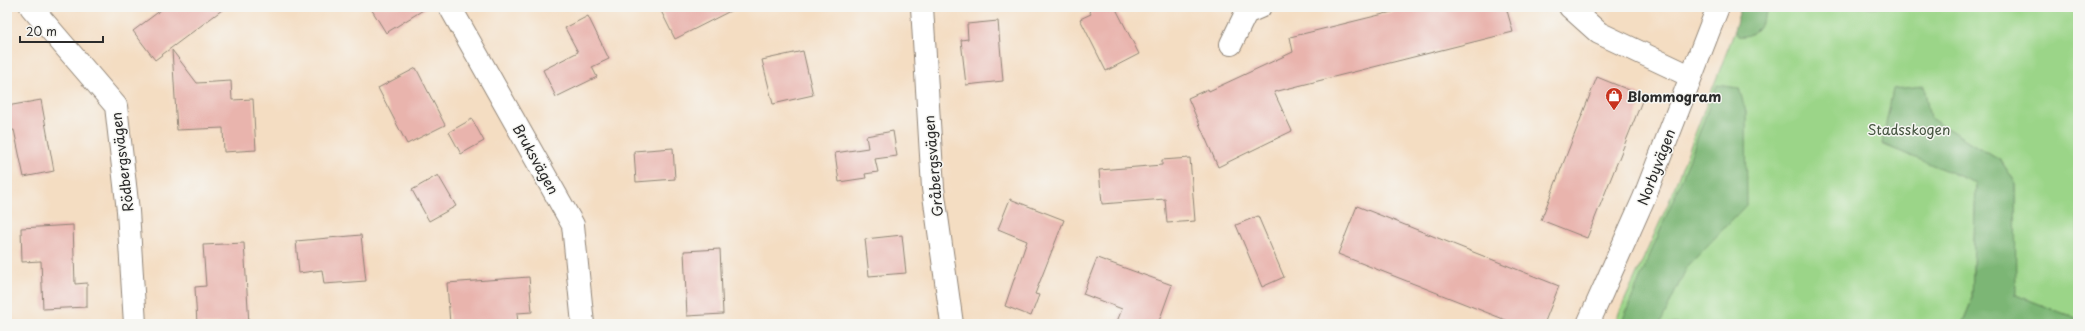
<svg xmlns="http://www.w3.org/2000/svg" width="2085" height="331" viewBox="0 0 2085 331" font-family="'Playpen Sans',sans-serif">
<rect width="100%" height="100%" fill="#f6f6f2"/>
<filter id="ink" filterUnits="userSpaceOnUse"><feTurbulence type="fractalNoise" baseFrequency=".025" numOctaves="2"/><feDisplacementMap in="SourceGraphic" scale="8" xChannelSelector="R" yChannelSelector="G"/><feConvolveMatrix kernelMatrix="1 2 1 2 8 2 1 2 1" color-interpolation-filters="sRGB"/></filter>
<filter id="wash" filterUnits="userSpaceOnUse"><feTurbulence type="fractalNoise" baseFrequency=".012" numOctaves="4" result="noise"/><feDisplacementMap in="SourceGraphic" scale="16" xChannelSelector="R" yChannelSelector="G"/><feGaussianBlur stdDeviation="0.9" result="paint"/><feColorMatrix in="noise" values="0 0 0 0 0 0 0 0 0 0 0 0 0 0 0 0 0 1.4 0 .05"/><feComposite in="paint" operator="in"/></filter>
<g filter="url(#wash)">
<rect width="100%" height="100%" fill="#f4ddc2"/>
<path fill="#9bd588" stroke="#63805a" d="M 1744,7 L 2078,7 L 2078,319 L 2015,295 L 2015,182 L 2001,161 L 1929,118 L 1924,86 L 1882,144 L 1976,182 L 1972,300 L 1962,324 L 1614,324 L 1668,204 Z"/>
<path fill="#7cb674" stroke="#547050" d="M 1741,7 L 1769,7 C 1763,21 1756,39 1738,36 L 1734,30 Z
M 1717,85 L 1739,88 L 1746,112 L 1747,204 L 1687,267 L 1660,324 L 1621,324 L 1685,171 Z
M 1924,86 L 1930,118 L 2001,161 L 2015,182 L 2016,295 L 2078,319 L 2078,324 L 1962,324 L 1972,300 L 1976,183 L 1882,144 L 1893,89 Z"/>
<g id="blocks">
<path fill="#e9b4ad" d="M 165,7 L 226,7 L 155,60 L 133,31 Z
M 370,7 L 428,7 L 386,33 Z
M 659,7 L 738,7 L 675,39 Z
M 1087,7 L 1115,7 L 1139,54 L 1106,71 L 1080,19 L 1091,14 Z
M 1412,7 L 1506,7 L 1513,32 L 1274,92 L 1292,131 L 1218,167 L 1188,98 L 1208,89 L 1209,91 L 1293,52 L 1290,37 Z
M 588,16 L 609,59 L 592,67 L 597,77 L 556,97 L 543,70 L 578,52 L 565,28 Z
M 998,21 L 1003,81 L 966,85 L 961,40 L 968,39 L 967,24 Z
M 172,50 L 197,83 L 231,81 L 232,100 L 253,99 L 256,150 L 224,152 L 223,128 L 177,130 Z
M 803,51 L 813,95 L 773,104 L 762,60 Z
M 416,68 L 445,125 L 407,144 L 378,88 Z
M 1597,77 L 1644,96 L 1587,238 L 1541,220 Z
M 41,100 L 54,171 L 24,177 L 14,130 L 7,131 L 7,106 Z
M 472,119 L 484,141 L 461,154 L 449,132 Z
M 893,131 L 897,156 L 875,159 L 878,172 L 865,174 L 866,178 L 839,182 L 835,153 L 868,148 L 866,136 Z
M 673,148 L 675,179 L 636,182 L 634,151 Z
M 1190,158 L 1195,221 L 1167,223 L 1165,199 L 1102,204 L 1099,170 L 1162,165 L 1162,160 Z
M 438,175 L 456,206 L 429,221 L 412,190 Z
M 1010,199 L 1064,220 L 1035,294 L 1039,295 L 1031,316 L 1005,306 L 1027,241 L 998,229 Z
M 1357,206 L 1559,286 L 1544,324 L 1516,324 L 1338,254 Z
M 1258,216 L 1284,277 L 1262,287 L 1236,225 Z
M 73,225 L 75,284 L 87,283 L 87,307 L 43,309 L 41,261 L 22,262 L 21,228 Z
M 361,235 L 366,281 L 324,284 L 322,270 L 299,273 L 296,241 Z
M 902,235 L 906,273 L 869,276 L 865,239 Z
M 244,243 L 249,324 L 197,324 L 195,287 L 206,286 L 203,245 Z
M 720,249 L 723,314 L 687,316 L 684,251 Z
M 1097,258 L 1172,285 L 1158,324 L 1116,324 L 1122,309 L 1083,294 Z
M 529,277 L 532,312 L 517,313 L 518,324 L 450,324 L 447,283 Z"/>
</g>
</g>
<g filter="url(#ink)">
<use href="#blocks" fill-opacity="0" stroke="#908476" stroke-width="1"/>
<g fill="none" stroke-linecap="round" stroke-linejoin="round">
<defs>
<path id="minor" d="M 31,7 L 116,106 L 128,211 L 135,324
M 450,7 L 573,225 L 583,324
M 922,7 L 933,188 L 952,324
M 1570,7 L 1599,33 L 1690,76
M 1231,44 L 1246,13 L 1260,7
M 1588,324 L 1644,198 L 1718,7"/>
</defs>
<use href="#minor" stroke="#908476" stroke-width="24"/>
<use href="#minor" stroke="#fff" stroke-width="22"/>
</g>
</g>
<defs>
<symbol id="shop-pin" viewBox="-11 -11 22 30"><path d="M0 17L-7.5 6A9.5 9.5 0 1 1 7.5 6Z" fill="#c8321e" stroke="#f6f6f2"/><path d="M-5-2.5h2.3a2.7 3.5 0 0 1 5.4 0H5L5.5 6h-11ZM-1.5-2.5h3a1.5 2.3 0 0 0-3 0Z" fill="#fff"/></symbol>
</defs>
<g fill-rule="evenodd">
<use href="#shop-pin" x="1604" y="86" width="20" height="27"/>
</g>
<g text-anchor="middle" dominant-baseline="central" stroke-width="3" stroke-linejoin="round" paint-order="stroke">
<g font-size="14" font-weight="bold" fill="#2b2b2b" stroke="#f6f6f2" text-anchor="start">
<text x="1627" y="96">Blommogram</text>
</g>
<g font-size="14" fill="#475642" stroke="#f6f6f2">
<text x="1909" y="129">Stadsskogen</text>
</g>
<g font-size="14" fill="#2b2b2b" stroke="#f6f6f2">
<text transform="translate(536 159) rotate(61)">Bruksvägen</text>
<text transform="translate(122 162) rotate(-97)">Rödbergsvägen</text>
<text transform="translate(933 166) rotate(-95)">Gråbergsvägen</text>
<text transform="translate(1656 167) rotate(-69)">Norbyvägen</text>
</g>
</g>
<rect width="2085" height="331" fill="none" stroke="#f6f6f2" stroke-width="24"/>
<path d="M20 36v6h83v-6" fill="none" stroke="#2b2b2b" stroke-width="2"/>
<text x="26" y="36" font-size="12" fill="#2b2b2b" stroke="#f6f6f2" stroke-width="3" paint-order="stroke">20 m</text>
</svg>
